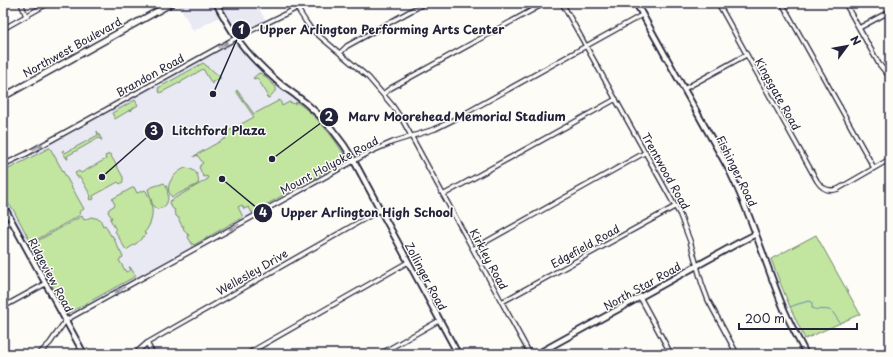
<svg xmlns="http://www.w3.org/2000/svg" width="893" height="357" viewBox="0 0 893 357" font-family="'Playpen Sans',sans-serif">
<rect width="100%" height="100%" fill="#fdfcf7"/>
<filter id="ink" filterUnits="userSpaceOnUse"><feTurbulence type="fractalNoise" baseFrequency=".025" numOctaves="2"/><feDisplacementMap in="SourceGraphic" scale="8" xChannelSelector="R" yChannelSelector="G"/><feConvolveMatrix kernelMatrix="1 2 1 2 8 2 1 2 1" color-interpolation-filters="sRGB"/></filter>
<g filter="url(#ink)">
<path fill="#e9e9f4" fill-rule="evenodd" d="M 178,3 L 256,3 L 267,23 L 236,37 L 256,62 L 324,120 L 354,161 L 66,320 L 3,205 L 3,165 L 236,38 L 223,15 L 193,31 ZM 111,154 L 123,177 L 124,181 L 121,184 L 118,182 L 93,196 L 94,198 L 90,200 L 89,198 L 91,196 L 80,176 L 75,174 L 75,173 L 79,171 L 80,174 L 106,159 L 105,157 Z"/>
<path fill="#c2e6a0" stroke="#72846e" d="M 203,63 L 207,66 L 207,67 L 210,70 L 211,69 L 221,78 L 212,82 L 212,84 L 203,69 L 181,82 L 181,83 L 180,84 L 179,83 L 160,93 L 158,88 Z
M 259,73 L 262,74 L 276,87 L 276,90 L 269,98 L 266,97 L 268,95 L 257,78 L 254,79 L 253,78 Z
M 237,90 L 254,114 L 280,100 L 282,106 L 289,102 L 295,104 L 296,102 C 300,104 303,107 307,110 C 323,124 337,141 347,160 L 309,181 L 308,180 L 306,181 L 306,182 L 252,213 L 249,207 L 244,209 L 242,205 L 238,207 L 243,217 L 194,245 L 192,244 L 188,237 L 189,235 L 187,234 L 183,228 L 184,226 L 182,226 L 179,220 L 179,218 L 177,217 L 174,212 L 175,210 L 173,209 L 169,203 L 170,201 L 208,179 L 207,176 L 205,177 L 203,176 L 199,167 L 200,167 L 200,165 L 203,163 L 197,155 L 194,157 L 194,156 L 226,138 L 223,133 L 224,132 L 225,133 L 254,117 L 236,91 Z
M 135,100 L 138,105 L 132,109 L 132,110 L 131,111 L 130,110 L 115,119 L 112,113 Z
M 97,131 L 102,140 L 101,140 L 99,138 L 67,156 L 68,159 L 67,159 L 62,151 L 64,150 L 65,153 L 98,135 Z
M 49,148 L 50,148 L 84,209 L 79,212 L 80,215 L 31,243 L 13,209 C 0,196 3,189 3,172 Z
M 110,154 L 123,177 L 123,182 L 120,184 L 118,182 L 93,196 L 94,199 L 90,200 L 89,198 L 91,196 L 80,177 L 77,177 L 75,173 L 79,171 L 81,173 L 106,159 L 105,156 Z
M 186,168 C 195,169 200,175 198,184 L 172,197 C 162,187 175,171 186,168 Z
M 164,183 C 168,187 167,190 168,195 C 168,203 166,208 157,209 L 153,206 L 148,189 C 153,186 159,185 164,183 Z
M 134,187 L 137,193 L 145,190 L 146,191 C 147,194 149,196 150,199 C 154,211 153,223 144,233 L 146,234 L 137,243 L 126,250 L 115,231 L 116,230 L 110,219 L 112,218 L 108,212 L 109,209 L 115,205 L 112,199 Z
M 82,216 L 84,220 L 91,217 L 100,219 L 103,226 L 105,225 L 111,236 L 112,235 L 123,257 L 119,260 L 126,272 L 131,270 L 129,267 L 130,267 L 136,276 L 67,314 L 45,272 L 43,265 L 32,244 Z
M 816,235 L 860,314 L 805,339 C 792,313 781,286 771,259 Z"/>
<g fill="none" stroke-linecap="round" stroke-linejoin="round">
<path stroke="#638da8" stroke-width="1" d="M 790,307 L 798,304 L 809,301 L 812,302 L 812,308 C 820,312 829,306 834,314 C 836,317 838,320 840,323"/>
<defs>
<path id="street" d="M 21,3 L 26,16
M 562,3 L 680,215 L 690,241 L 702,284 L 708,300 L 737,354
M 718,3 L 817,181 C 822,189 829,192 838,189 L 890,159
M 782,3 L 874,168
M 845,3 L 879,64 L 890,77
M 297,8 L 306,22 L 311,29 L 368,77 L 392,105 L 403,121 L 530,354
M 859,28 L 883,15 L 890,12
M 3,29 L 49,3
M 340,53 L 347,46 L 425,3
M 684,89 L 746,55
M 383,94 L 391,88 L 545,3
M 3,165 L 26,154 L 236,38 L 289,12 L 306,3
M 443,195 L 616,99
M 3,226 L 12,221
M 473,249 L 646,152
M 640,297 L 671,354
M 502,302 L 676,206
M 3,307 L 45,284
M 147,343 L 153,354
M 39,354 L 50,343 L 66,320 L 370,152 L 393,142 L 435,129 L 455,119 L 642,15
M 136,354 L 139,350 L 147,343 L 380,210
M 247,354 L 408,262
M 380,354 L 440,320"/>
<path id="secondary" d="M 216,3 C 228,25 240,46 258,63 C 266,71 274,79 283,86 C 291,92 300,98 307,104 C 326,120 342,140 354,161 L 458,354
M 636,3 L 728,168 C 750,211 763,257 781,302 C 788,320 797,337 806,354
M 3,205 L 84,354
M 537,354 L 740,242 L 756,234"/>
<path id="primary" d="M 3,97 L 172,3"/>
</defs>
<use href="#street" stroke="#22223b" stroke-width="6"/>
<use href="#secondary" stroke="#22223b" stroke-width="8"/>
<use href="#primary" stroke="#22223b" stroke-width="8"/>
<use href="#street" stroke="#fdfcf7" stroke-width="3.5"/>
<use href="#secondary" stroke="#fdfcf7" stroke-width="4.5"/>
<use href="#primary" stroke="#fdfcf7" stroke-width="5"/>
</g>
<defs><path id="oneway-solid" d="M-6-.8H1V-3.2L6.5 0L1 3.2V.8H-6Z"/></defs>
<g fill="#9a9aa2">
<use href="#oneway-solid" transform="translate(223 45) rotate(-29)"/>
<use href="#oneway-solid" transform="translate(38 147) rotate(-29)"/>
<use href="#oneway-solid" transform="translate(234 227) rotate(151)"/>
<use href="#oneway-solid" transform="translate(120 290) rotate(151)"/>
</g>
</g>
<g text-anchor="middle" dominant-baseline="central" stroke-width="3" stroke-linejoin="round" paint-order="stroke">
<g font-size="11" fill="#22223b" stroke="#fdfcf7">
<text transform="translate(72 47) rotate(-29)">Northwest Boulevard</text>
<text transform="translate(150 75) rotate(-29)">Brandon Road</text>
<text transform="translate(778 94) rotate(61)">Kingsgate Road</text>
<text transform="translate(329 165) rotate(-28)">Mount Holyoke Road</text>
<text transform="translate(666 171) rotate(61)">Trentwood Road</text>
<text transform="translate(737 171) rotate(64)">Fishinger Road</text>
<text transform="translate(585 246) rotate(-29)">Edgefield Road</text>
<text transform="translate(489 259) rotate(62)">Kirkley Road</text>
<text transform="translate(252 272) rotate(-30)">Wellesley Drive</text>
<text transform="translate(51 275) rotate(62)">Ridgeview Road</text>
<text transform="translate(426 276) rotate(62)">Zollinger Road</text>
<text transform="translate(642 286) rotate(-29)">North Star Road</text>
</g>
</g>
<path fill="none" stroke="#22223b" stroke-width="1.5" d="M213 94L241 30M272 159L329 117M102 177L154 131M222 179L263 213"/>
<g fill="#22223b" stroke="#fdfcf7" stroke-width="1.5">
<circle cx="213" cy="94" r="4"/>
<circle cx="272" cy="159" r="4"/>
<circle cx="102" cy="177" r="4"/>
<circle cx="222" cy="179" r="4"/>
<circle cx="241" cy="30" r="10"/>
<circle cx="329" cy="117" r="10"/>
<circle cx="154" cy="131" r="10"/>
<circle cx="263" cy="213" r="10"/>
</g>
<g font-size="12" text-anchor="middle" font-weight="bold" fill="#fff">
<text x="241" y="34">1</text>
<text x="329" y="121">2</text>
<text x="154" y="135">3</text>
<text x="263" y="217">4</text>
</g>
<g font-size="12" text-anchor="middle" font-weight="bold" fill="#22223b" stroke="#fdfcf7" stroke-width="3" stroke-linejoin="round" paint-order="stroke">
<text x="382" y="34">Upper Arlington Performing Arts Center</text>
<text x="457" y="121">Marv Moorehead Memorial Stadium</text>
<text x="219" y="135">Litchford Plaza</text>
<text x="367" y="217">Upper Arlington High School</text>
</g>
<rect width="893" height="357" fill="none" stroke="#fdfcf7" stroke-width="16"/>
<rect x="8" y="8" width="877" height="341" fill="none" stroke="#22223b" stroke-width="1.5" filter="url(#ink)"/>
<g transform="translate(847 46) rotate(58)" stroke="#fdfcf7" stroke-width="3" paint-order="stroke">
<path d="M0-3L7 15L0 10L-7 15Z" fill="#22223b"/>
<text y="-6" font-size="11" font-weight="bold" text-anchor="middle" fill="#22223b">N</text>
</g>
<path d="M739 323v6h118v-6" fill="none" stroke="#22223b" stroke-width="2"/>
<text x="745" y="323" font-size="12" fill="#22223b" stroke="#fdfcf7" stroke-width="3" paint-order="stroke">200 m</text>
</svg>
